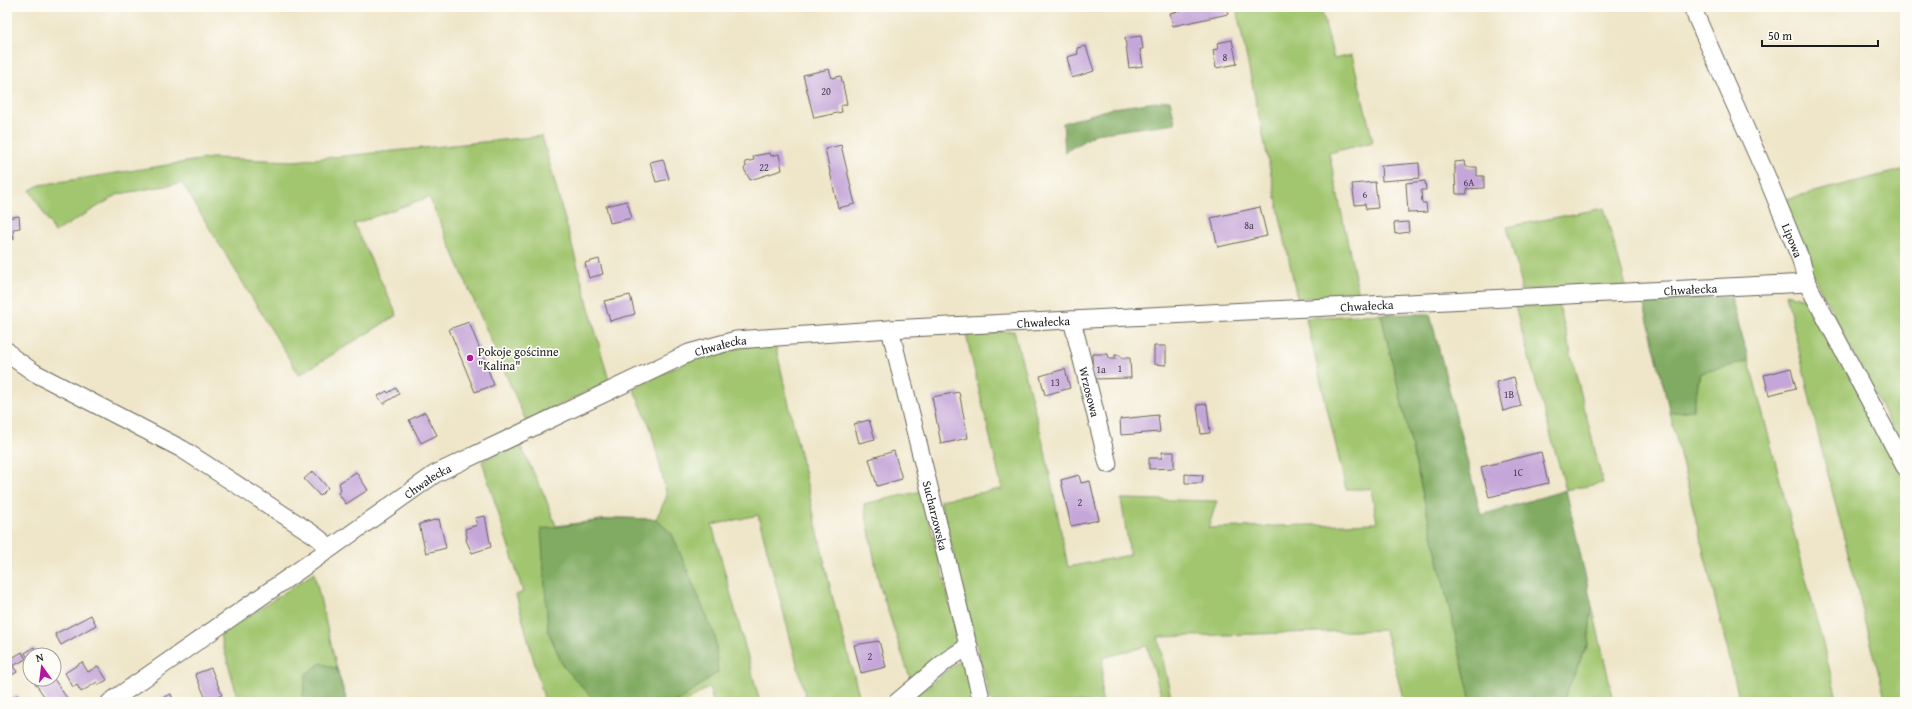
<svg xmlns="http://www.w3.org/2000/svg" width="1912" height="709" viewBox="0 0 1912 709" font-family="'Gentium Book Plus',serif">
<rect width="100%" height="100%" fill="#fdfcf7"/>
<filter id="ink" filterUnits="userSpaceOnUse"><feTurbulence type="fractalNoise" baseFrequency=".025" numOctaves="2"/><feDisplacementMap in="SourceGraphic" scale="8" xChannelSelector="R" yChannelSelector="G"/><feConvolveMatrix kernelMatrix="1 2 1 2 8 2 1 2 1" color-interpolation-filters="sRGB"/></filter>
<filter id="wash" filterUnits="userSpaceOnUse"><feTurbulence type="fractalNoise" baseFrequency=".012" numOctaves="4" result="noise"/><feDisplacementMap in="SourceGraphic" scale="16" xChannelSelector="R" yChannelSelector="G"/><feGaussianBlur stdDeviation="0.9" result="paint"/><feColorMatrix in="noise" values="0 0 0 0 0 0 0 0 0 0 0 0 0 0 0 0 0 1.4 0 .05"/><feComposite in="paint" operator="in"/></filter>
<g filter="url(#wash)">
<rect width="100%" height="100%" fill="#efe6c9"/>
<path fill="#a2c66f" stroke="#5f7146" d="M 1236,7 L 1321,7 L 1334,59 L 1352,55 L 1373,142 L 1329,153 L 1359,296 L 1297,298 Z
M 542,136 L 609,381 L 526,421 L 429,197 L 354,224 L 397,315 L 299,375 L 182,183 L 119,194 L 55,232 L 30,190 L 40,185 L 212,158 L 294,161 Z
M 1905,169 L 1905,453 L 1815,279 L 1782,200 Z
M 1604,208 L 1626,286 L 1520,290 L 1521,282 L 1507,227 Z
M 1786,294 L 1809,300 L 1905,479 L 1905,702 L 1886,702 L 1821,447 Z
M 1559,305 L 1603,483 L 1566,490 L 1515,307 Z
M 1381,314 L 1471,702 L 1404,702 L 1385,630 L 1158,637 L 1172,702 L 1163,702 L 1147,646 L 1103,658 L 1101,695 L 1103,702 L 991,702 L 940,500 L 1002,489 L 966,334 L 1014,331 L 1044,446 L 1068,567 L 1130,555 L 1121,499 L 1217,501 L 1208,528 L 1377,523 L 1371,489 L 1346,489 L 1306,318 Z
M 775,343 L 832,595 L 861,702 L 807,702 L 758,515 L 712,525 L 760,702 L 713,702 L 709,687 L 686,702 L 545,702 L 516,595 L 523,592 L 482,461 L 519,443 L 544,494 L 556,526 L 617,518 L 656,519 L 667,496 L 651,429 L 633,388 L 707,352 Z
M 1749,361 L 1838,702 L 1740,702 L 1670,413 L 1693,409 L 1700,373 Z
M 922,491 L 959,641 L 910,678 L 879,584 L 864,504 Z
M 314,573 L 337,669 L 347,702 L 239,702 L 220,635 Z
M 1592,606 L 1614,702 L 1562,702 L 1588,644 Z
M 964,657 L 975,702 L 908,702 Z"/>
<path fill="#81ab62" stroke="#4e643f" d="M 1170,100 L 1175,123 L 1095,134 L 1065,152 L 1063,123 L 1113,108 Z
M 1731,297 L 1749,361 L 1700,373 L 1693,410 L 1670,413 L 1643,301 Z
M 1381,314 L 1430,314 L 1481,515 L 1566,490 L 1592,606 L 1588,644 L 1562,702 L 1471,702 Z
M 617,518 L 656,519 L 672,534 L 715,636 L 718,672 L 677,702 L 596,702 L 563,666 L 548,631 L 541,529 Z
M 321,663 L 337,669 L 347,702 L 302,702 L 306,674 Z"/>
<g id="blocks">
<path fill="#c5a6d8" d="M 1197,7 L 1226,7 L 1228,14 L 1173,26 L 1170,13 Z
M 1141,36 L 1143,49 L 1140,49 L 1143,66 L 1129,68 L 1125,38 Z
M 1232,40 L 1237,64 L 1216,68 L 1213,50 L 1218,49 L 1217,43 Z
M 1086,46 L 1094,71 L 1072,78 L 1067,57 L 1078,54 L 1077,48 Z
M 829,69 L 832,78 L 841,76 L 847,104 L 841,106 L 842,112 L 814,118 L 803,75 Z
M 841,145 L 855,204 L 838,208 L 825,149 Z
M 770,153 L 771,156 L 779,154 L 782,170 L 750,180 L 744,169 L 746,166 L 745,162 L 754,160 L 753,156 Z
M 663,159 L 669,179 L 656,182 L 650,162 Z
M 1465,161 L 1466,167 L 1477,167 L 1477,176 L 1484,176 L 1484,188 L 1466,189 L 1467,194 L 1456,194 L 1455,175 L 1455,162 Z
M 1419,163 L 1420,178 L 1382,181 L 1381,166 Z
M 1425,181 L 1426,190 L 1421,190 L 1422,203 L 1426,203 L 1427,212 L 1408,213 L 1406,183 Z
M 1375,182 L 1378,208 L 1366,209 L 1365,204 L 1355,205 L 1352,184 Z
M 627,201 L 632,218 L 610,223 L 606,206 Z
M 1260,207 L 1267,236 L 1218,247 L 1211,218 Z
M 19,216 L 20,228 L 13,229 L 14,239 L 7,240 L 7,218 Z
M 1408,222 L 1409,232 L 1395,234 L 1394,223 Z
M 599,259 L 603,274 L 589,278 L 585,263 Z
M 630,295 L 635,314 L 610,321 L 604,301 Z
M 469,322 L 494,385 L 475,392 L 449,329 Z
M 1154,346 L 1166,346 L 1166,365 L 1154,364 Z
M 1092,354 L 1108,354 L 1109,359 L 1115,359 L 1115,355 L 1120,355 L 1121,358 L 1130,358 L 1131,378 L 1093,379 Z
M 1791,368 L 1796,388 L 1769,395 L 1764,375 Z
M 1065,369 L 1070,388 L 1045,395 L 1040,376 Z
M 1514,377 L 1521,406 L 1503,411 L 1496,382 Z
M 396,388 L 399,394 L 383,404 L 378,396 L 387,391 L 388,393 Z
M 959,392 L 968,438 L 941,444 L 932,397 Z
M 1207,404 L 1210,433 L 1201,434 L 1197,405 Z
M 425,412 L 437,435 L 421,443 L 409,420 Z
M 1158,415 L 1160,432 L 1121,435 L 1120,419 Z
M 869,420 L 875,439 L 859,443 L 854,424 Z
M 894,451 L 902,479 L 877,486 L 869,459 Z
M 1162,452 L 1174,452 L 1174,468 L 1149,469 L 1149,458 L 1162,458 Z
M 1541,452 L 1548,483 L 1489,497 L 1481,467 Z
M 313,471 L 328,488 L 320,496 L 304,479 Z
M 356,472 L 368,490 L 346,504 L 338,493 L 341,491 L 339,483 Z
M 1185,474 L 1203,475 L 1202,483 L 1185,483 Z
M 1079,475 L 1081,483 L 1090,481 L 1099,520 L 1071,526 L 1061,480 Z
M 485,516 L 491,547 L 472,553 L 466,540 L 467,537 L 465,529 L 477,525 L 475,518 Z
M 439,519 L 446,548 L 426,553 L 419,524 Z
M 91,615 L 96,625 L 61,645 L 55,634 Z
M 879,641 L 886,667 L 861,673 L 854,645 Z
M 34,647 L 39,655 L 30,655 L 30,661 L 25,653 Z
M 22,652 L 26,659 L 13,666 L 17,672 L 7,678 L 7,661 Z
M 82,662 L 88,672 L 98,666 L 107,680 L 98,685 L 97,682 L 81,692 L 77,685 L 73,687 L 65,673 Z
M 211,668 L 222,695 L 207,701 L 195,674 Z
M 32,679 L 54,679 L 69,701 L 43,702 L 47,700 Z
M 171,694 L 174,702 L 151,702 Z
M 18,695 L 21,702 L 7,702 L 7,700 Z"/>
</g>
</g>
<g filter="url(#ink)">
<use href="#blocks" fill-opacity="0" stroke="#666359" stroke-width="1"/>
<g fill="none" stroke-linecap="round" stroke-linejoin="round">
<defs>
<g id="minor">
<path id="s1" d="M 1692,7 L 1766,175 L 1801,260 L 1807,283 L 1905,467"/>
<path id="s2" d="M 1072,320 L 1108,464"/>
<path id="s3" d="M 890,329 L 982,702"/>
<path d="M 7,351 L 12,357 L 35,373 L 182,449 L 313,534 L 331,548"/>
<path id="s4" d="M 110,702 L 331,548 L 435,474 L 689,353 L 736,340 L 890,329 L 1807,283"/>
<path d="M 897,702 L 947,660 L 969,646"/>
</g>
</defs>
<use href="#minor" stroke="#666359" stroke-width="19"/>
<use href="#minor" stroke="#fff" stroke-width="17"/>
</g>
</g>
<circle fill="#b5179e" stroke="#fdfcf7" stroke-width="1.5" cx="470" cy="358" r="4"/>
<g text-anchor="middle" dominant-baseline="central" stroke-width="3.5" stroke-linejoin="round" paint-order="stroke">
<g font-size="10" fill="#463e4b">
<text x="1225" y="57">8</text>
<text x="826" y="91">20</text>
<text x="764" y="167">22</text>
<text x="1469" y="182">6A</text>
<text x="1365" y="194">6</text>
<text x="1249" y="225">8a</text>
<text x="1120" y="368">1</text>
<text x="1101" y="369">1a</text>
<text x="1055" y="382">13</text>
<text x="1509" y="394">1B</text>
<text x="1518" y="472">1C</text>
<text x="1080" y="502">2</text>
<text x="870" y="656">2</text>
</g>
<g font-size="12" fill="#1c1c1c" stroke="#fdfcf7">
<text stroke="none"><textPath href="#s1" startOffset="254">Lipowa</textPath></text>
<text stroke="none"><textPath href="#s4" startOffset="1683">Chwałecka</textPath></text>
<text stroke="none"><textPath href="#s4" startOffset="1359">Chwałecka</textPath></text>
<text stroke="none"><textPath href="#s4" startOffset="1035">Chwałecka</textPath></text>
<text stroke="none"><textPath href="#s4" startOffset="711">Chwałecka</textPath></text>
<text stroke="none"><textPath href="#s2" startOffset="74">Wrzosowa</textPath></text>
<text stroke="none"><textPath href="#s4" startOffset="387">Chwałecka</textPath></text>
<text stroke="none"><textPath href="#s3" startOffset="192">Sucharzowska</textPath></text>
</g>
<g font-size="12" fill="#1c1c1c" stroke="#fdfcf7" text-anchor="start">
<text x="478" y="351">Pokoje gościnne<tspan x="478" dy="14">"Kalina"</tspan></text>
</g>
</g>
<rect width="1912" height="709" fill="none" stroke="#fdfcf7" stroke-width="24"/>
<g transform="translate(42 667) rotate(346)"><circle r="19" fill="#fdfcf7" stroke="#a3a29f"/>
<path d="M0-3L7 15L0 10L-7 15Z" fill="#b5179e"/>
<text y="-6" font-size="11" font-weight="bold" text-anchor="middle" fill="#1c1c1c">N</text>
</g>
<path d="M1762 40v6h116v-6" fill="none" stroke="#1c1c1c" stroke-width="2"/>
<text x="1768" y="40" font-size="12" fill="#1c1c1c" stroke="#fdfcf7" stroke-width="3" paint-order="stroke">50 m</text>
</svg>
